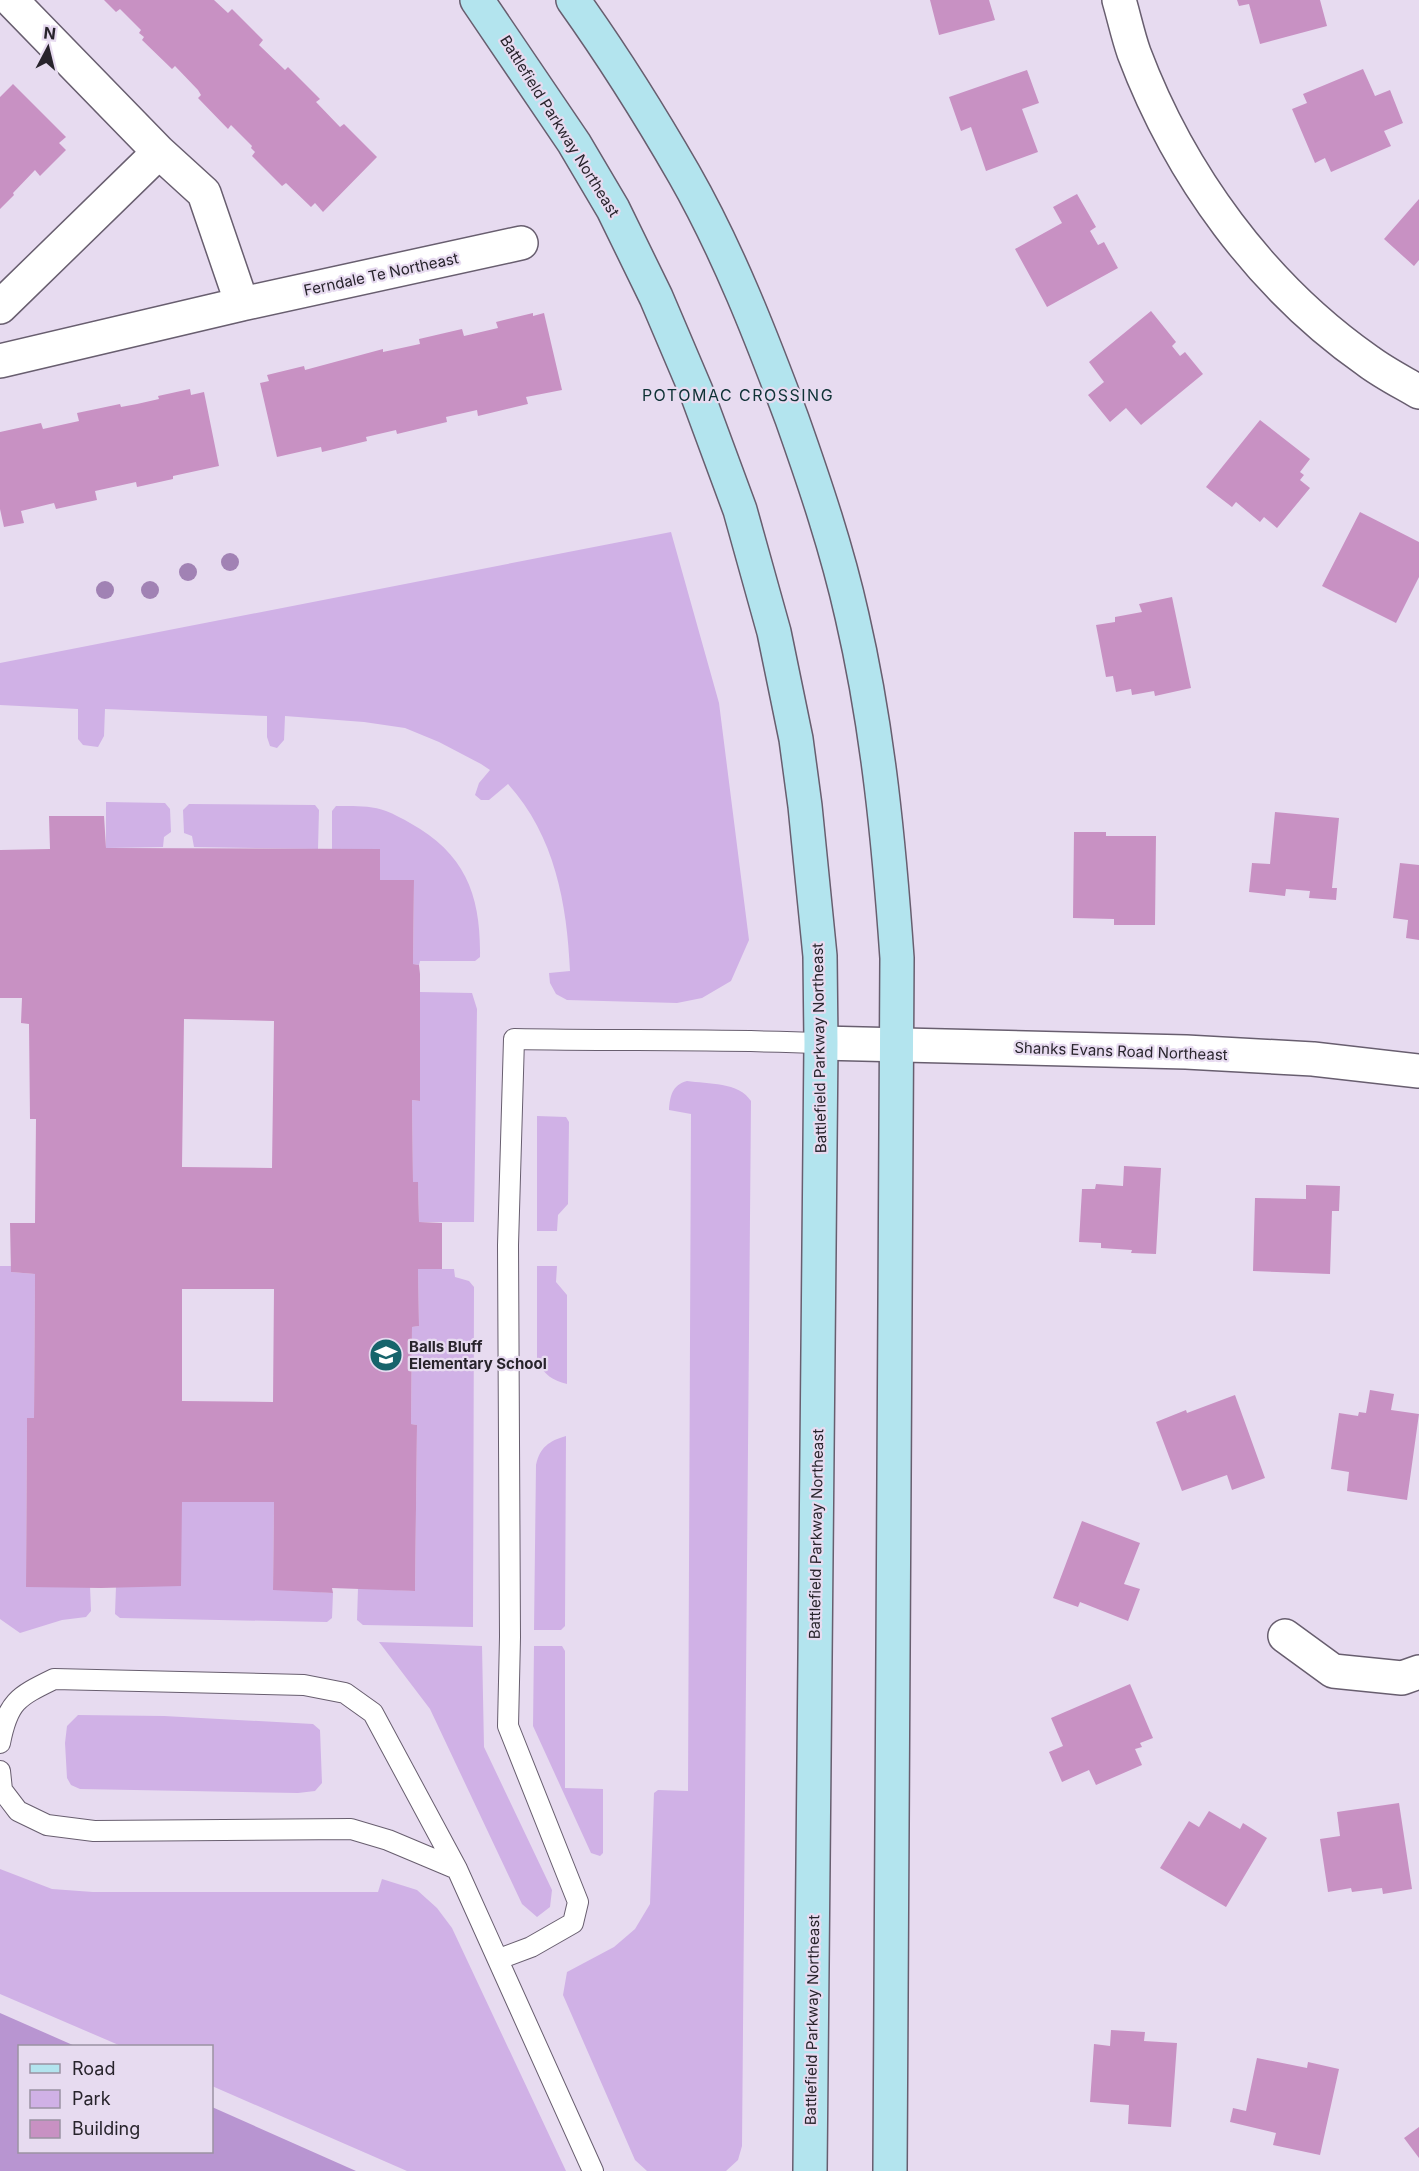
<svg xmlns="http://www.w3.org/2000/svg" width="1419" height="2171" viewBox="0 0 1419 2171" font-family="Inter,sans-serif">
<rect width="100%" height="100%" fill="#e7dbf0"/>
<path fill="#d0b1e6" d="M 671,532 L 719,703 L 749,940 L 731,981 L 702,998 L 677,1003 L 567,1000 L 556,994 L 550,983 L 549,973 L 570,971 C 567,904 555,836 508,784 L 489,800 L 481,800 L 475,795 L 479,783 L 490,770 L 481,764 L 439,742 L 405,728 L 364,722 L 285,716 L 284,740 L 277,748 L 270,746 L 267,737 L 267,716 L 105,709 L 104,736 L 98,747 L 83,745 L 78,739 L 78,709 L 0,705 L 0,663 Z
M 106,802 L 165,803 L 170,809 L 171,832 L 164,837 L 163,847 L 106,848 Z
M 189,804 L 315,805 L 319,810 L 318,849 L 194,847 L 192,836 L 184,833 L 183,810 Z
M 336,806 C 352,806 370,805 386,811 C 394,814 403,819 410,823 C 466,854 481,896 480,957 L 475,961 L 420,961 L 419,965 L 413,964 L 414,880 L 380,880 L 380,849 L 332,849 L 332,811 Z
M 420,992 L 472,993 L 477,1009 L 474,1222 L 419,1222 L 418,1183 L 413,1182 L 412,1100 L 420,1101 Z
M 687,1081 C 708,1084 739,1082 751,1101 L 742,2146 L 738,2160 L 726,2171 L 647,2171 L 635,2160 L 563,1995 L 567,1972 L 614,1947 L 635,1929 L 650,1904 L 654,1793 L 658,1790 L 688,1791 L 691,1114 L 669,1110 C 670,1096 672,1085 687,1081 Z
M 537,1116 L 566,1117 L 569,1122 L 568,1204 L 558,1215 L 557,1231 L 537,1231 Z
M 0,1266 L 11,1266 L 11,1272 L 35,1274 L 34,1418 L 27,1418 L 26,1586 L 90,1586 L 91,1611 L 86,1617 L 62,1620 L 20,1633 L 0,1619 Z
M 537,1266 L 557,1266 L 556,1282 L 567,1295 L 567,1384 C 552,1380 545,1375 537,1362 Z
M 418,1269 L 454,1269 L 455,1277 L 469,1281 L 474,1287 L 473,1627 L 363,1625 L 357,1620 L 358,1588 L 415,1591 L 417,1425 L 411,1424 L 412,1327 L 419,1326 Z
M 566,1436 L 565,1626 L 561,1630 L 534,1630 L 536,1465 C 540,1447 549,1441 566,1436 Z
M 182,1502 L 274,1502 L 273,1589 L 333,1593 L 332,1618 L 327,1622 L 120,1618 L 115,1614 L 116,1586 Z
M 379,1642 L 482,1646 L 484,1747 L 552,1890 L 550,1907 L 537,1917 L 522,1904 L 430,1709 Z
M 534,1646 L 562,1646 L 565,1651 L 565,1788 L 603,1789 L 603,1853 L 600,1856 L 591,1853 L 533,1726 Z
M 78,1715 L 164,1716 L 313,1724 L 320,1730 L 322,1783 L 315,1791 L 298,1793 L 80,1789 L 71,1785 L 67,1778 L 65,1743 L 67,1726 Z
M 0,1869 L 52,1889 L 93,1892 L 378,1892 L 382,1879 L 417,1890 L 437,1908 L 452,1928 L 566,2171 L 407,2171 L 212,2086 L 212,2046 L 121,2046 L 0,1994 Z"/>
<path fill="#b895d1" d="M 0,2013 L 75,2046 L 20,2046 L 20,2152 L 212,2152 L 212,2107 L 356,2171 L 0,2171 Z"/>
<path fill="#c891c3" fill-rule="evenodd" d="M 104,0 L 214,0 L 228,13 L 232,9 L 263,40 L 259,45 L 285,70 L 288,67 L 320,99 L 316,102 L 340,127 L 344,124 L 377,157 L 323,212 L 315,203 L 311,207 L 286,183 L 282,186 L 252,156 L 255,152 L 251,148 L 252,146 L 231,125 L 228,129 L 198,98 L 201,95 L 198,90 L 175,66 L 172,69 L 142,40 L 144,37 L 139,33 L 141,30 L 120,9 L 116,12 Z
M 930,0 L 989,0 L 995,20 L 939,35 Z
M 1237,0 L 1320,0 L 1327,26 L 1260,44 L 1249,4 L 1239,6 Z
M 1363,69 L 1375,96 L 1390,90 L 1403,123 L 1384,131 L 1391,146 L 1331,172 L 1325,158 L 1315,163 L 1292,109 L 1307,103 L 1303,94 Z
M 1027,70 L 1039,103 L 1022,109 L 1038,152 L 986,171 L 971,127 L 961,131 L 949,97 Z
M 13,84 L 66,137 L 59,143 L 66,150 L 40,176 L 35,170 L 13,193 L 14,195 L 0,209 L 0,97 Z
M 1077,194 L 1096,227 L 1090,231 L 1098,245 L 1104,242 L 1118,268 L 1047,307 L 1015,249 L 1062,223 L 1053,207 Z
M 1419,199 L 1419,260 L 1414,266 L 1384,239 Z
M 1151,311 L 1176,342 L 1172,346 L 1180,356 L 1185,352 L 1203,374 L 1141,425 L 1126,408 L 1110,422 L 1088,395 L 1104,382 L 1089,362 Z
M 533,313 L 533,316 L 544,313 L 562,390 L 526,397 L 528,404 L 478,416 L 477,410 L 446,417 L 447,422 L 397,434 L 396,430 L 366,437 L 367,441 L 322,452 L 321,447 L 277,457 L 260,383 L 269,381 L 267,375 L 304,366 L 305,370 L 383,349 L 383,352 L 420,344 L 419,339 L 462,329 L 464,336 L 498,328 L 496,322 Z
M 190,389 L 191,395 L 204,392 L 219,466 L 173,476 L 173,479 L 137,487 L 136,482 L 95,491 L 97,500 L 56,509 L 54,503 L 21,511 L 24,523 L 4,527 L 0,509 L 0,432 L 41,423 L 43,429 L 79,421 L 77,413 L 120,404 L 121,407 L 137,404 L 159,399 L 158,396 Z
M 1260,420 L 1310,459 L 1300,472 L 1304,475 L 1300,480 L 1310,488 L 1277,528 L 1264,517 L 1260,522 L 1236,502 L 1232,507 L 1206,487 Z
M 1360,512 L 1419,542 L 1419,577 L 1396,623 L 1322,586 Z
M 1172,597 L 1191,688 L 1155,696 L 1154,691 L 1132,695 L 1131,689 L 1116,692 L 1113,676 L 1106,677 L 1096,625 L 1115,622 L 1115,617 L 1142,612 L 1139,604 Z
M 1275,812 L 1339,818 L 1332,888 L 1337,888 L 1336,900 L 1309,898 L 1310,891 L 1286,889 L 1285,896 L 1249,892 L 1252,863 L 1270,864 Z
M 49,816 L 104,816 L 106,848 L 380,849 L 380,880 L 414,880 L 413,964 L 419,965 L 420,974 L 420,1101 L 412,1100 L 413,1182 L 418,1182 L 419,1222 L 442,1223 L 442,1269 L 418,1269 L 419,1326 L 412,1327 L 411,1424 L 417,1425 L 415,1591 L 332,1588 L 333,1593 L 273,1590 L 274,1502 L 182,1502 L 181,1586 L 101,1588 L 26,1587 L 27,1418 L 34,1418 L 35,1274 L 11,1272 L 10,1223 L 35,1223 L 36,1119 L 30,1119 L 29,1024 L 21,1023 L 22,998 L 0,998 L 0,850 L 50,849 ZM 184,1019 L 274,1021 L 272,1168 L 182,1167 ZM 182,1289 L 274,1289 L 273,1402 L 182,1401 Z
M 1074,832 L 1106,832 L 1106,836 L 1156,836 L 1155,925 L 1114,925 L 1114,919 L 1073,918 Z
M 1400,863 L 1419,865 L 1419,940 L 1406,938 L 1408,920 L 1393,918 Z
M 1124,1166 L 1161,1168 L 1156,1254 L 1131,1253 L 1132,1250 L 1101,1248 L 1101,1243 L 1079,1242 L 1082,1189 L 1095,1189 L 1096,1184 L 1123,1186 Z
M 1306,1185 L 1340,1186 L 1339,1211 L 1332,1211 L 1330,1274 L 1253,1271 L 1255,1198 L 1306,1199 Z
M 1370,1390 L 1394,1394 L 1391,1410 L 1419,1414 L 1407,1500 L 1347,1491 L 1349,1472 L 1331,1469 L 1339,1413 L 1358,1416 L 1359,1412 L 1366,1413 Z
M 1235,1395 L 1265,1478 L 1232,1490 L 1227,1475 L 1182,1491 L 1156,1422 L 1186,1410 L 1187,1413 Z
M 1082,1521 L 1140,1543 L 1124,1584 L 1140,1589 L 1128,1621 L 1080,1602 L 1078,1607 L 1053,1598 Z
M 1130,1684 L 1153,1738 L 1140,1743 L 1142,1747 L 1135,1749 L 1142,1765 L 1096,1785 L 1089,1770 L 1062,1782 L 1049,1752 L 1063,1746 L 1051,1718 Z
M 1399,1803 L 1412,1889 L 1383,1894 L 1382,1888 L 1352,1892 L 1351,1888 L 1328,1892 L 1320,1839 L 1340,1836 L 1337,1812 Z
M 1209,1811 L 1240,1829 L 1243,1823 L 1267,1838 L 1226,1907 L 1160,1868 L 1189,1821 L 1199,1827 Z
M 1111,2030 L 1145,2032 L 1144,2041 L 1177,2043 L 1171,2127 L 1128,2124 L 1129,2105 L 1090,2102 L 1094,2044 L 1110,2046 Z
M 1257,2058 L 1307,2068 L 1308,2062 L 1339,2069 L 1320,2155 L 1273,2145 L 1276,2133 L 1230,2122 L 1233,2108 L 1246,2111 Z
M 1419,2127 L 1419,2158 L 1404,2138 Z"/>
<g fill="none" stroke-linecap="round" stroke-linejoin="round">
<defs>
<path id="lane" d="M 0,1743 C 8,1702 17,1697 54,1679 L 304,1685 L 345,1693 L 373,1713 L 457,1869 L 593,2171
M 0,1771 L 2,1790 L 18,1811 L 47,1825 L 94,1831 L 351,1829 L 388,1840 L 457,1869
M 499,1959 L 531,1947 L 573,1923 L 578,1902 L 508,1726 L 510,1637 L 508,1245 L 514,1039 C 617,1041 719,1039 821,1043"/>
<path id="street" d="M 11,0 L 159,152 L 204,193 L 242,304 L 521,243
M 1119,0 C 1124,17 1128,36 1134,53 C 1180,175 1261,286 1368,361 C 1384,373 1402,382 1419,392
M 0,307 L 159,152
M 0,361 L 242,304
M 821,1043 L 1186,1052 L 1313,1059 L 1419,1071
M 1285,1636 L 1333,1671 L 1402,1678 L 1419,1672"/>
<path id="secondary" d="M 477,0 L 574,143 L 613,209 L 656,297 L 696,391 L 740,510 L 774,632 L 796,739 L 805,806 L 820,956 L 821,1043 L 810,2171
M 573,0 C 613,56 650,115 684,174 C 728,251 761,336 792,419 C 815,484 837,549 852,616 C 878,728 889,843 897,958 L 890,2171"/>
</defs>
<use href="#lane" stroke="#685e6f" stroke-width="22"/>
<use href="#street" stroke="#685e6f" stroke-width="36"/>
<use href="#secondary" stroke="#685e6f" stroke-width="36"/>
<use href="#lane" stroke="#fff" stroke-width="20"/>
<use href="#street" stroke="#fff" stroke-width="33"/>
<use href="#secondary" stroke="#b3e4ee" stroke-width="33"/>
</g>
<g fill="#a182b4">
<circle cx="230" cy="562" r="9"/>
<circle cx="188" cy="572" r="9"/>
<circle cx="105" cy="590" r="9"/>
<circle cx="150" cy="590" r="9"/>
</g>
<defs>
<symbol id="school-disc" viewBox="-11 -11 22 22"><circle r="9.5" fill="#16646b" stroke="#e7dbf0"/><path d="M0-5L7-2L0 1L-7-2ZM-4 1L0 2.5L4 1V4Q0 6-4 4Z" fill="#fff"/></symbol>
</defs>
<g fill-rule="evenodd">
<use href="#school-disc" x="367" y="1336" width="38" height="38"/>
</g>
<g text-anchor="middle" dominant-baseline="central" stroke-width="4.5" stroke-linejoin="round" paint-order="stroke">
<g font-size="15" fill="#28242c" stroke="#e7dbf0">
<text transform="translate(560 126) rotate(58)">Battlefield Parkway Northeast</text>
<text transform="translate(381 274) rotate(-12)">Ferndale Te Northeast</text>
<text transform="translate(819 1048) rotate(-91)">Battlefield Parkway Northeast</text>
<text transform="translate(1121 1051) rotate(2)">Shanks Evans Road Northeast</text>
<text transform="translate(816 1534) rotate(-89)">Battlefield Parkway Northeast</text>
<text transform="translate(812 2020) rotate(-89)">Battlefield Parkway Northeast</text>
</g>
<g font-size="15" font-weight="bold" fill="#28242c" stroke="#e7dbf0" text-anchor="start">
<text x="409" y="1346">Balls Bluff<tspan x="409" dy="17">Elementary School</tspan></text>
</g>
<g font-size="16" letter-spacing="1.5" fill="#0e3135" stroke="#e7dbf0">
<text x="738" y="395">POTOMAC CROSSING</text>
</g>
</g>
<rect x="18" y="2045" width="195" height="108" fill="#e7dbf0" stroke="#9b92a2" stroke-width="1.5"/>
<rect x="30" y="2064" width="30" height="9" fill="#b3e4ee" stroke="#9b92a2" stroke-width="1.5"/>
<text x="72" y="2075" font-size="18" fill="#28242c">Road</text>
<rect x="30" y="2090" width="30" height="18" fill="#d0b1e6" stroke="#9b92a2" stroke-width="1.5"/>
<text x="72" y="2105" font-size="18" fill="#28242c">Park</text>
<rect x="30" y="2120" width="30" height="18" fill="#c891c3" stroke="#9b92a2" stroke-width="1.5"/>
<text x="72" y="2135" font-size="18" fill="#28242c">Building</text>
<g transform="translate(48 48) rotate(7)" stroke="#e7dbf0" stroke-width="4.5" paint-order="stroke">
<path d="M0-4.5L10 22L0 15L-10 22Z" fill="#28242c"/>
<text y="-9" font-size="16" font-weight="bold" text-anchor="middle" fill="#28242c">N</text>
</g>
</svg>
